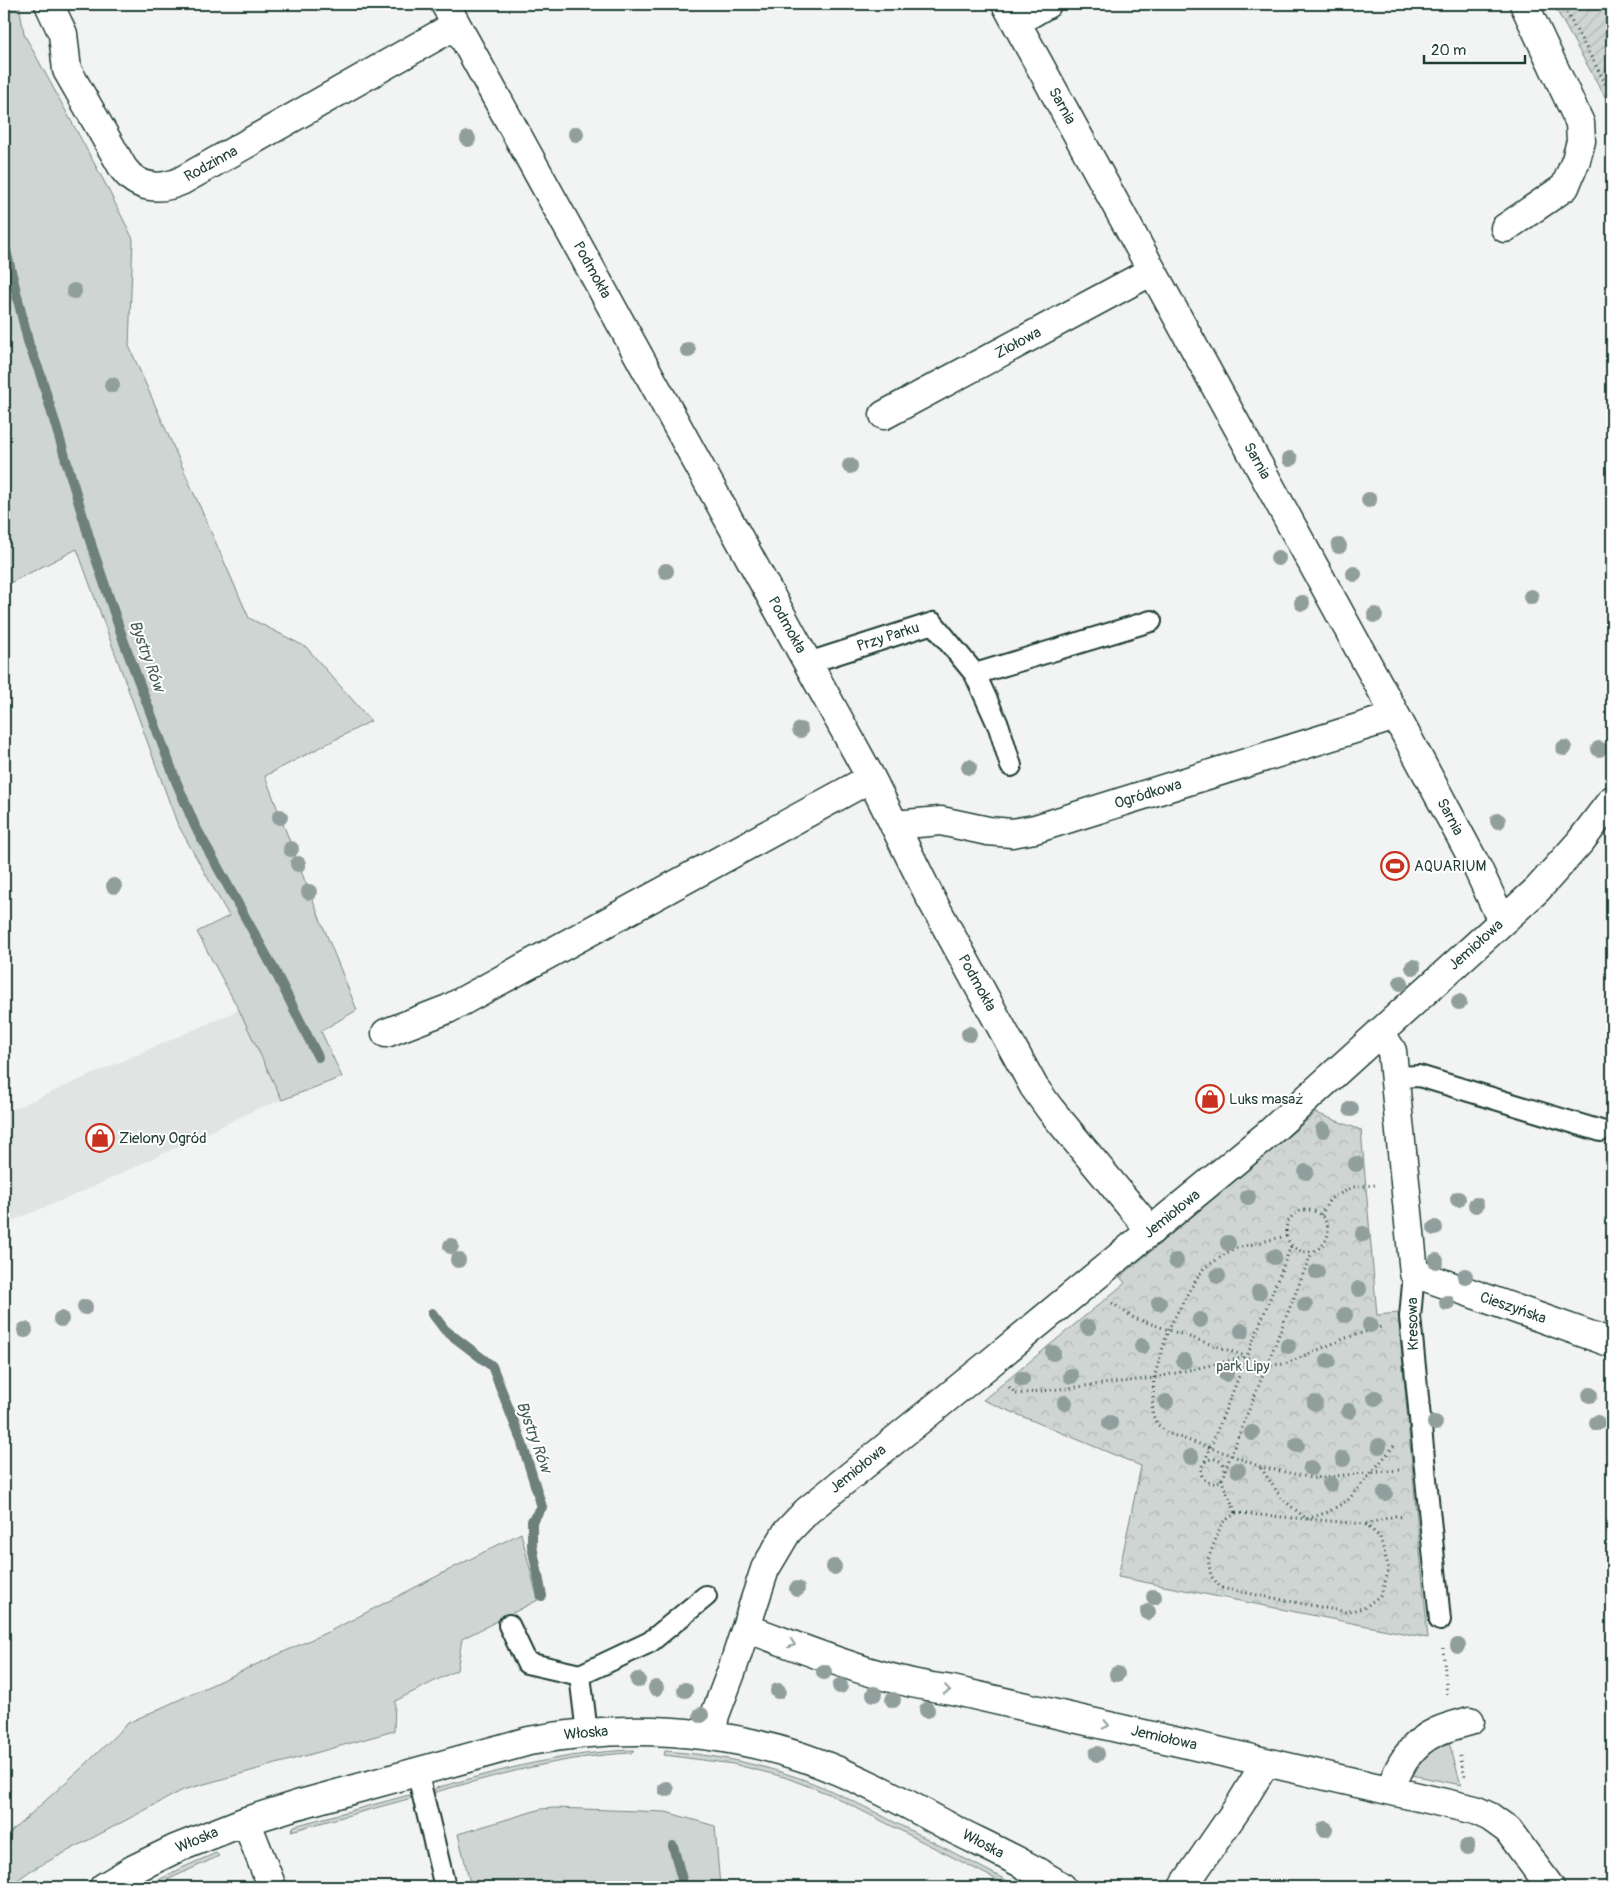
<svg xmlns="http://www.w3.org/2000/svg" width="1616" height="1891" viewBox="0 0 1616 1891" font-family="Pangolin,sans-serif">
<defs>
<pattern id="forest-crowns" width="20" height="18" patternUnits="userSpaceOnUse" patternTransform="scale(1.25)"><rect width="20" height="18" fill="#ced5d3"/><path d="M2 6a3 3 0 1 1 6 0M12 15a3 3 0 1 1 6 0" fill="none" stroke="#b0b8b6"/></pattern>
<pattern id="garden-furrows" width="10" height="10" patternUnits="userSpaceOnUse" patternTransform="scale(1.25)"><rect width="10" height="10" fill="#ced5d3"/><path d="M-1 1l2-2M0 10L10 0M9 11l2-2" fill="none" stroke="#b0b8b6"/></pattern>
</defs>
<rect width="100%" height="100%" fill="#f2f3f3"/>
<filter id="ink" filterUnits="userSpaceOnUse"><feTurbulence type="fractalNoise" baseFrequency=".02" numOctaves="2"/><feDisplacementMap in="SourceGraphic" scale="10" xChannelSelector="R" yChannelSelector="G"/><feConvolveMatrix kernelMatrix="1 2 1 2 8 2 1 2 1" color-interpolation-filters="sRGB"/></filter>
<g filter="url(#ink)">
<path fill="#e0e4e3" d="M 239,1010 L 282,1100 L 255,1110 L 84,1191 L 4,1224 L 4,1113 Z"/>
<path fill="#ced5d3" stroke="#768984" d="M 4,4 L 19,4 L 24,34 L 106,185 L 133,239 L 129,346 L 249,618 L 306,647 L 371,721 L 265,776 L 306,884 L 357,1010 L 321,1031 L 342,1077 L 282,1100 L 239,1010 L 197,932 L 229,916 L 177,823 L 77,549 L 4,586 Z
M 521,1533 L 538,1600 L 462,1639 L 457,1670 L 395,1701 L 394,1731 L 183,1790 L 30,1871 L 8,1887 L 4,1887 L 4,1838 L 86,1764 L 128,1723 L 334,1629 Z
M 1441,1742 L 1449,1742 L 1461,1785 L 1407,1774 L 1419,1754 Z
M 634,1750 L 631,1753 C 563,1756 498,1775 432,1793 L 436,1788 C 501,1770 565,1752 634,1750 Z
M 665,1751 C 706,1754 745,1761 784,1773 C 824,1785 861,1805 898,1824 C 939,1845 979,1866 1019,1887 L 1011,1887 L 829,1794 L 784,1777 L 733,1764 L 664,1755 Z
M 409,1795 L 412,1798 L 291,1831 L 294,1826 Z
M 555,1808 L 666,1812 L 715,1826 L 720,1887 L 471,1887 L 458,1834 L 541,1809 Z
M 216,1853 L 219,1856 L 152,1887 L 145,1887 L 184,1867 Z"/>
<path fill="url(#forest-crowns)" stroke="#768984" d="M 1316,1113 L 1361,1130 L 1377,1315 L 1398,1313 L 1428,1638 L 1118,1577 L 1141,1466 L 983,1400 L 1125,1283 L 1120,1277 Z"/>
<path fill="url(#garden-furrows)" stroke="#768984" d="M 1553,4 L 1612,4 L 1612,109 Z"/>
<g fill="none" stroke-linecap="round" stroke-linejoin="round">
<path stroke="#6d807b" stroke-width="10" d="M 4,242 L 29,345 L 40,373 L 92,547 L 124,642 L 176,781 L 195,826 L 276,973 L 318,1057
M 432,1313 L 445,1330 L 492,1366 L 521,1440 L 542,1507 L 532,1521 L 532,1546 L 542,1596
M 673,1846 L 684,1887"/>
<defs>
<path id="service" d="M 808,663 L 933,623 L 975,674 L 999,727 L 1011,766
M 975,674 L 1151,621
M 1395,1077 L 1419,1076 L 1601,1131
M 1414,1273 L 1410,1317 L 1440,1620
M 509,1625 L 527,1663 L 580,1675
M 587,1733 L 580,1675 L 650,1642 L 706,1596
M 417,1771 L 445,1887"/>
<path id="minor" d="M 49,4 L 63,34 L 67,70 L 123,168 C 137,188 159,191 181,181 L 456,25
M 445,4 L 871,778 L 930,897 L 1034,1087 L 1050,1109 L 1151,1231
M 1006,4 L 1396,716 L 1477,867 L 1502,921
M 1016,22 L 1047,4
M 1505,228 L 1565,187 L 1576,160 L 1581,141 L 1580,123 L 1524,4
M 884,415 L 1152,271
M 894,825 L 941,821 L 988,831 L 1012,833 L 1035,829 L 1396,716
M 1380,1032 L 1392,1051 L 1414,1273 L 1612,1343
M 386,1033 L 448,1009 L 871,778
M 746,1628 C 813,1652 880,1681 952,1690 L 1475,1810 L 1490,1817 L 1508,1830 L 1550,1887
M 711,1736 L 715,1715 L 732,1670 L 765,1569 L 787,1532 L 807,1511 L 989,1364 L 1267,1135 L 1537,890 L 1580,842 L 1612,800
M 1390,1790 C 1399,1766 1411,1743 1436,1732 C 1446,1727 1459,1724 1470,1721
M 246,1821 L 272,1887
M 104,1887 L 134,1869 L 175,1849 L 246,1821 L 297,1805 L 529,1741 C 621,1724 713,1728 802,1757 C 855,1775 906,1803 955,1830 C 991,1848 1029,1865 1062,1887
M 1183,1887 L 1241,1803 L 1266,1762"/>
</defs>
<use href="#service" stroke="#1f3d34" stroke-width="24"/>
<use href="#minor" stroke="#1f3d34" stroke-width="31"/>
<path stroke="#1f3d34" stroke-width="3" stroke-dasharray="1 4" stroke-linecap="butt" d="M 1562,4 L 1612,95
M1286 1231a21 21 0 1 1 42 0a21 21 0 1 1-42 0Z
M 1321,1215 L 1330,1199 L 1353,1187 L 1375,1185
M 1286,1236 L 1233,1249 L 1204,1268 L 1189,1291 L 1168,1330 L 1154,1378 L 1152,1413 L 1157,1424 L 1167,1433 L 1231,1455 L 1261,1467 L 1313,1478 L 1399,1470
M 1112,1303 L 1134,1318 L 1245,1356
M 1009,1387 L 1016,1394 L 1154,1378 L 1246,1357 L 1267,1365 L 1285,1364 L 1346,1338 L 1384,1326
M1201 1471a12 12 0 1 1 24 0a12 12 0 1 1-24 0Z
M 1205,1461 L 1291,1246
M 1261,1468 L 1282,1499 L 1307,1519 L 1328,1512 L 1348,1500 L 1394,1446
M 1225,1470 L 1312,1252
M 1221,1479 L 1236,1513
M 1236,1513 L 1365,1524 L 1380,1537 L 1389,1569 L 1381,1595 L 1364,1608 L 1346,1612 L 1221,1588 L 1211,1576 L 1208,1559 L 1222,1523 Z
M 1366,1524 L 1395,1516 L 1403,1517
M 1443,1648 L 1447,1696
M 1460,1756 L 1465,1777"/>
<use href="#service" stroke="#fff" stroke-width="20"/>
<use href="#minor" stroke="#fff" stroke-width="28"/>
</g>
<g fill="#919f9c">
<circle cx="576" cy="134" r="8"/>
<circle cx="468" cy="139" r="8"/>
<circle cx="74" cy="291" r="8"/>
<circle cx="688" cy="350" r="8"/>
<circle cx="112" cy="385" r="8"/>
<circle cx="1290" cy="459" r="8"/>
<circle cx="850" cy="466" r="8"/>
<circle cx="1369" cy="500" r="8"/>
<circle cx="1339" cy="546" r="8"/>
<circle cx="1278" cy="558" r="8"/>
<circle cx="666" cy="571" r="8"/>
<circle cx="1354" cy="574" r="8"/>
<circle cx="1531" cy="597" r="8"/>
<circle cx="1302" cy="603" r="8"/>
<circle cx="1375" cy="615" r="8"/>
<circle cx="800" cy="730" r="8"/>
<circle cx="1564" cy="748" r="8"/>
<circle cx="1599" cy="749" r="8"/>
<circle cx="969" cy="767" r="8"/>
<circle cx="280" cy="817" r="8"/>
<circle cx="1498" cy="821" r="8"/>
<circle cx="291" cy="849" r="8"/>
<circle cx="298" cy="864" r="8"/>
<circle cx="114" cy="886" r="8"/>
<circle cx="309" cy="892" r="8"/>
<circle cx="1413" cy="967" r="8"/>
<circle cx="1401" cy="983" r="8"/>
<circle cx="1459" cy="1002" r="8"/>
<circle cx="969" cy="1034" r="8"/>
<circle cx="1351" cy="1109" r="8"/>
<circle cx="1323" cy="1130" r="8"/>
<circle cx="1356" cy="1164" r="8"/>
<circle cx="1306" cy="1172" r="8"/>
<circle cx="1248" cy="1197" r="8"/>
<circle cx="1458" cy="1199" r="8"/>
<circle cx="1476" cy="1205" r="8"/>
<circle cx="1435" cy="1228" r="8"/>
<circle cx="1363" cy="1234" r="8"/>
<circle cx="1228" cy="1243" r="8"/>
<circle cx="451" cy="1246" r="8"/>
<circle cx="1274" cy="1257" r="8"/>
<circle cx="458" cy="1260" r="8"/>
<circle cx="1176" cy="1261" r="8"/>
<circle cx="1436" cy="1261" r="8"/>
<circle cx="1317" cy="1272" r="8"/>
<circle cx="1218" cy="1276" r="8"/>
<circle cx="1465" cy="1276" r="8"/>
<circle cx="1359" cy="1289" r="8"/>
<circle cx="1259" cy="1292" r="8"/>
<circle cx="1159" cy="1303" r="8"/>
<circle cx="1447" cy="1303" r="8"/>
<circle cx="1305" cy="1305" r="8"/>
<circle cx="85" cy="1307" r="8"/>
<circle cx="1345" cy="1315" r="8"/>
<circle cx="61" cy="1319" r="8"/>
<circle cx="1200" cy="1320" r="8"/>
<circle cx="1370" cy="1325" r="8"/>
<circle cx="1088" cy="1327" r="8"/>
<circle cx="25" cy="1330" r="8"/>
<circle cx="1242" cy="1331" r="8"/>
<circle cx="1142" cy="1346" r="8"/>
<circle cx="1288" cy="1346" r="8"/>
<circle cx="1053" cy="1353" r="8"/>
<circle cx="1184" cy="1361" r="8"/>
<circle cx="1328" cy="1361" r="8"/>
<circle cx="1226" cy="1374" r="8"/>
<circle cx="1071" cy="1376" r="8"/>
<circle cx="1022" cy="1379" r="8"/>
<circle cx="1590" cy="1395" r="8"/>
<circle cx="1375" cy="1398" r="8"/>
<circle cx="1166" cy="1402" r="8"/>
<circle cx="1065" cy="1403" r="8"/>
<circle cx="1315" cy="1403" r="8"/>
<circle cx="1349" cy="1411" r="8"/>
<circle cx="1110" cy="1423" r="8"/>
<circle cx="1435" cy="1423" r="8"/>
<circle cx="1597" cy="1423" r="8"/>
<circle cx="1252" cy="1433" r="8"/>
<circle cx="1297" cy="1445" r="8"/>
<circle cx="1379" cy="1446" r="8"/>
<circle cx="1191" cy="1457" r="8"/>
<circle cx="1343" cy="1459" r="8"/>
<circle cx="1311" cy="1468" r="8"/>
<circle cx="1238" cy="1470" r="8"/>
<circle cx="1330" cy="1484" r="8"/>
<circle cx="1385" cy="1493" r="8"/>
<circle cx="834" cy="1567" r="8"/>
<circle cx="797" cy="1589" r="8"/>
<circle cx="1154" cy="1597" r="8"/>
<circle cx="1148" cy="1612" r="8"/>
<circle cx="1458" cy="1646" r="8"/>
<circle cx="824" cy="1672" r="8"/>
<circle cx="1117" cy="1674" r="8"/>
<circle cx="638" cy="1680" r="8"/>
<circle cx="840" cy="1686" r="8"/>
<circle cx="656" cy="1688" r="8"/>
<circle cx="685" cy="1690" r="8"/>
<circle cx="778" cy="1691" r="8"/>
<circle cx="874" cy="1694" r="8"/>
<circle cx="893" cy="1700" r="8"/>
<circle cx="927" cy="1710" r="8"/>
<circle cx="701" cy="1715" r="8"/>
<circle cx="1097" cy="1754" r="8"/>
<circle cx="666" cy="1789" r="8"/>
<circle cx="1325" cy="1829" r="8"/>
<circle cx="1467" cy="1847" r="8"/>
</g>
<defs><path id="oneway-chevron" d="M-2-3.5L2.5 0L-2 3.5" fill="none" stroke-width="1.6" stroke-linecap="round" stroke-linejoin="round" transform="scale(1.25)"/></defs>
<g stroke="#8f9e9a">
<use href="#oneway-chevron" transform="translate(792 1644) rotate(19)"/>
<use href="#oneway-chevron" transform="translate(947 1690) rotate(8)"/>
<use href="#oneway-chevron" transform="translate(1106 1725) rotate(13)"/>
</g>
</g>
<defs>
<symbol id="stadium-ring" viewBox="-11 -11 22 22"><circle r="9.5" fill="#fff" stroke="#c8321e" stroke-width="1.5"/><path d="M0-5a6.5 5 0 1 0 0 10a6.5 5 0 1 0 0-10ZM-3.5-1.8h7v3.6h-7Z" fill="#c8321e"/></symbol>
<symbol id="shop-ring" viewBox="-11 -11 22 22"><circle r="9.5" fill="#fff" stroke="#c8321e" stroke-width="1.5"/><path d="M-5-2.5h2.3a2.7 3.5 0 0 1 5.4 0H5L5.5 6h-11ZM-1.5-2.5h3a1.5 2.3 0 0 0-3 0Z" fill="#c8321e"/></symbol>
</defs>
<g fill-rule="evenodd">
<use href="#stadium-ring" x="1379" y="850" width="32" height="32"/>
<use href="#shop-ring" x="1194" y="1083" width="32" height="32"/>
<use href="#shop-ring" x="84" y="1122" width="32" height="32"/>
</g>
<g text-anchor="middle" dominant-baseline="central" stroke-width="4" stroke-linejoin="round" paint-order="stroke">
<g font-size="15" fill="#1f3d34" stroke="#fff">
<text transform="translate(1062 106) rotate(61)">Sarnia</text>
<text transform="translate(211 164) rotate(-29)">Rodzinna</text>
<text transform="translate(592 270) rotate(61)">Podmokła</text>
<text transform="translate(1018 343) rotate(-28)">Ziołowa</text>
<text transform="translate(1257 461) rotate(61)">Sarnia</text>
<text transform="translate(787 625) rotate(61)">Podmokła</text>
<text transform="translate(888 637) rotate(-18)">Przy Parku</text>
<text transform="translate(1148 794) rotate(-17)">Ogródkowa</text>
<text transform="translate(1450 817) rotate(62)">Sarnia</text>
<text transform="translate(1476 945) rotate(-42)">Jemiołowa</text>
<text transform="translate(977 983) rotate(61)">Podmokła</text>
<text transform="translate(1172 1214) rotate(-39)">Jemiołowa</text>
<text transform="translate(1513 1308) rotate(19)">Cieszyńska</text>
<text transform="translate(1413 1324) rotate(-91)">Kresowa</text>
<text transform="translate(858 1469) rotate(-39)">Jemiołowa</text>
<text transform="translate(586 1733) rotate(-5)">Włoska</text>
<text transform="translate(1164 1738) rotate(13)">Jemiołowa</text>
<text transform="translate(197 1840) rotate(-23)">Włoska</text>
<text transform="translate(983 1844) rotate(28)">Włoska</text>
</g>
<g font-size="15" fill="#1f3d34" stroke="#fff" text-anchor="start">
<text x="1414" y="866">AQUARIUM</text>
<text x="1229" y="1099">Luks masaż</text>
<text x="119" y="1138">Zielony Ogród</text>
</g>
<g font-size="15" fill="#425b54" stroke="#fff">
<text x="1243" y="1366">park Lipy</text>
</g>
<g font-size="16" font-style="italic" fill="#465f57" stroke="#fff">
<text transform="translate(147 656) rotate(70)">Bystry Rów</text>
<text transform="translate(534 1437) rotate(70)">Bystry Rów</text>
</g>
</g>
<rect width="1616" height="1891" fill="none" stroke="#fff" stroke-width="20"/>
<rect x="10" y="10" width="1596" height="1871" fill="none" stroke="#1f3d34" stroke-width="2" filter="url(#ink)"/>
<path d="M1424 55v8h101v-8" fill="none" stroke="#1f3d34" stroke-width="2.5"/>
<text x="1431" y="55" font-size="15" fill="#1f3d34" stroke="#ffffff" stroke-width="4" paint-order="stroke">20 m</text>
</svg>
